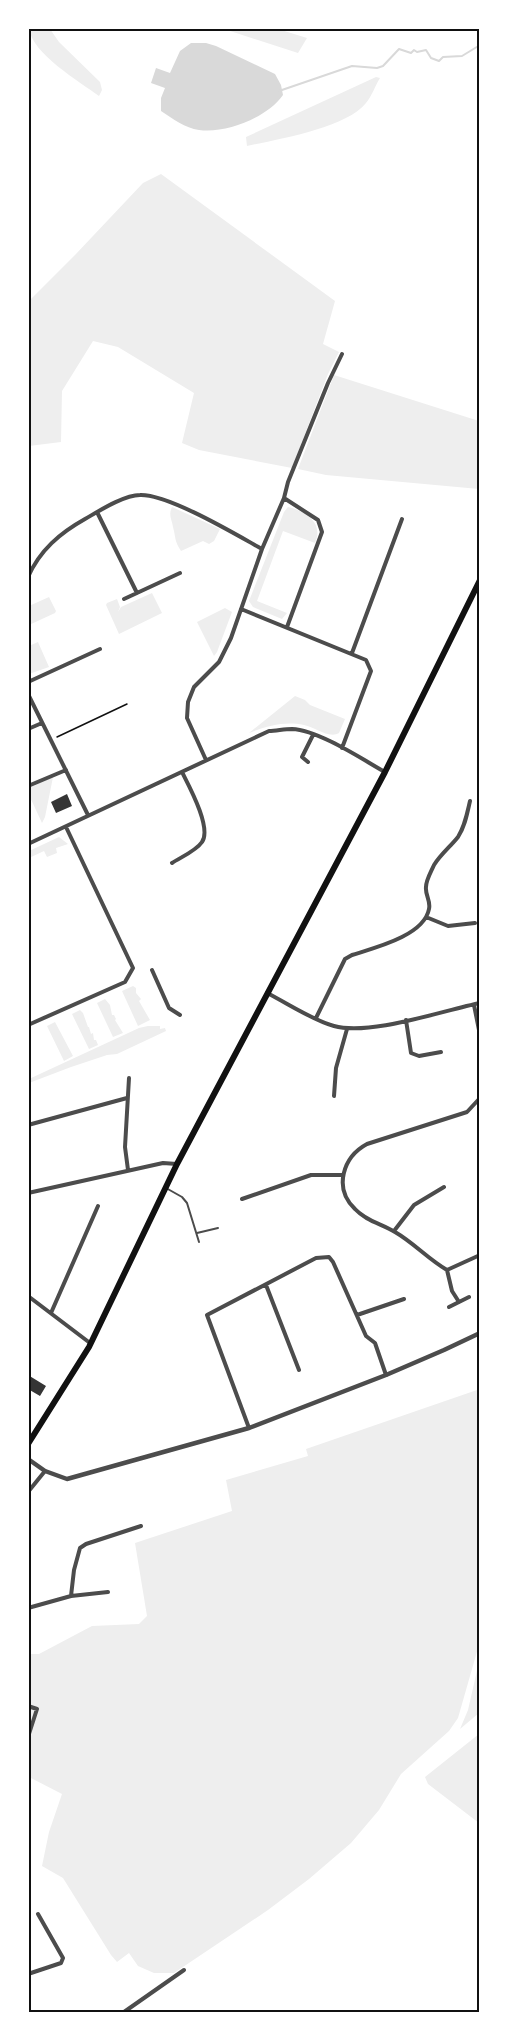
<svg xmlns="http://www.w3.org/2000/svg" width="508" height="2041" viewBox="0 0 508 2041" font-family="Lato,sans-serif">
<rect width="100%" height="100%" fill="#fff"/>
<path fill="#eee" d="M 29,28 L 50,29 L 59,42 L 100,82 L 102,90 L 99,96 C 80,82 31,53 29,28 Z
M 224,29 L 278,29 L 307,38 L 298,53 Z
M 376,77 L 380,78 C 375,86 372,96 366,103 C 346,128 279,139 247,146 L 246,137 Z
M 161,174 L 335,301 L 323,344 L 339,352 L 328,374 L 292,468 L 199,450 L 182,443 L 194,393 L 118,347 L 93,341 L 62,391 L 61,442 L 29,446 L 29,301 L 75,255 L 143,183 Z
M 334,375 L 479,421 L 479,489 L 326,475 L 298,469 Z
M 172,507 L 220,529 L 214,541 L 209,544 L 203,541 L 181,551 C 174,540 176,538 173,527 C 172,519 168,516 172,507 Z
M 288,507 C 306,511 324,523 315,543 L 283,531 L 257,601 L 287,613 L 282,619 L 253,607 L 249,601 L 284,512 Z
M 152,593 L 162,613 L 119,634 L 106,605 L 107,603 L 117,599 L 120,607 L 118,612 L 121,607 Z
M 49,597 L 56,611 L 55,613 L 29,625 L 29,606 Z
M 225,608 L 232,612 L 217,652 L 214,656 L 197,622 Z
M 38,642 L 49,667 L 29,674 L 29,646 Z
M 295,696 L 305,700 L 310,705 L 345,719 L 339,733 C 329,739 315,727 304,725 C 284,721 267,726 249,733 Z
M 53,777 L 45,817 L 42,823 L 29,795 L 29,788 Z
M 59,837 L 68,844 L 56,848 L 57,853 L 47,857 L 44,851 L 29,858 L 29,851 Z
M 133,986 L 136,988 L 136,993 L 141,999 L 139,1001 L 150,1020 L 138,1026 L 122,991 Z
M 105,999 L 110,1005 L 112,1015 L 114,1015 L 116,1019 L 115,1020 L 123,1033 L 113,1037 L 97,1003 Z
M 80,1010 L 83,1013 L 88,1027 L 89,1027 L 91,1034 L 93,1033 L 94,1040 L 96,1040 L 98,1045 L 89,1049 L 72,1014 Z
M 55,1022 L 73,1056 L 64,1061 L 47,1026 Z
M 148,1026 L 160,1026 L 160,1029 L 165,1028 L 166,1031 L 117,1054 L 107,1055 L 71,1067 L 29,1083 L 29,1079 L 139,1028 Z
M 477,1390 L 480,1641 L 458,1718 L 449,1731 L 401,1774 L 379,1810 L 351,1843 L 309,1879 L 268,1910 L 174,1973 L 154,1973 L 138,1966 L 129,1953 L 117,1962 L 111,1955 L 63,1878 L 42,1866 L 49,1832 L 62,1794 L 29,1777 L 28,1654 L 39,1654 L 92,1626 L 139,1624 L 147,1616 L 135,1543 L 232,1511 L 226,1480 L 308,1456 L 306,1449 Z
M 479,1662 L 479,1713 L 460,1729 L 468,1710 Z
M 479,1734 L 479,1823 L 428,1784 L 425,1777 Z"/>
<path fill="#d9d9d9" d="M 191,43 L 206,43 L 216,46 L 275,74 L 281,85 L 283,95 C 268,117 226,134 199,130 C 185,128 173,119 161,111 L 161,98 L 165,88 L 151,83 L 156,68 L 170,73 L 180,51 Z"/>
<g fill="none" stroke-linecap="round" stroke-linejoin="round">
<path stroke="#d9d9d9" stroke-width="2" d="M 279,91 L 352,66 L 377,68 L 383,66 L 399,49 L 411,53 L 414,50 L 417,52 L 426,50 L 431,58 L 439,61 L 443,57 L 462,56 L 480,45"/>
</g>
<path fill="#353535" d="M 67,794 L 72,806 L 56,813 L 51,802 Z
M 28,1375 L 46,1386 L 40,1396 L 28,1389 Z"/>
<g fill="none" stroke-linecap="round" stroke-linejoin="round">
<path stroke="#111" stroke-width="1.5" d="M 57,737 L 127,704"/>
<path stroke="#4c4c4c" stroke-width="2" d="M 166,1188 L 182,1197 L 187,1203 L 199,1242
M 197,1233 L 218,1228"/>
<path stroke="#4c4c4c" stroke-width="4" d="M 284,498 L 318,520 L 322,532 L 287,627
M 97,512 L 137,593
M 28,577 C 40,550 60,533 85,519 C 99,511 124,495 140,495 C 168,494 235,534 262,549
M 124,599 L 180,573
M 241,609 L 366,660 L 371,671 L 342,748
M 352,653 L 402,519
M 28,682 L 100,649
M 28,694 L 88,815
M 28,729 L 42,723
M 206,760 L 187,718 L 188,702 L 194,687 L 219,662 L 231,638 L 262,549 L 284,498 L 288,482 L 328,383 L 342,354
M 308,762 L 302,757 L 313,735
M 28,786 L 66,770
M 28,844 L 269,731 C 276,731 284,729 292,729 C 318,730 362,759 385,772
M 172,863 C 181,857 196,851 202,842 C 212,828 189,786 182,772
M 426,917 L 448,926 L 475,923
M 152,970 L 169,1008 L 180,1015
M 267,993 C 287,1003 314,1021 334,1026 C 370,1036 441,1011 480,1003
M 474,1005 L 480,1035
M 316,1018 L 345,959 L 352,955 C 374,948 424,936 429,909 C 431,901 425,895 426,887 C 426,880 431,872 434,865 C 441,854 450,847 458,837 C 465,826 467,814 470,801
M 406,1020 L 411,1053 L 419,1056 L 441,1052
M 28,1025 L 125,982 L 133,968 L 66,827
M 334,1096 L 336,1068 L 347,1029
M 480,1098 L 467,1112 L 367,1144 C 343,1157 333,1188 355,1209 C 366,1221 382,1224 395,1232 C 414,1243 428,1259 447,1270 L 480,1255
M 28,1125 L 127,1098
M 128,1170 L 125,1147 L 129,1078
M 28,1193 L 163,1163 L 177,1164
M 242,1199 L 311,1175 L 342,1175
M 394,1231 L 414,1205 L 444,1187
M 447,1270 L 452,1291 L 459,1302
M 266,1285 L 299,1370
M 28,1296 L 90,1343
M 449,1307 L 469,1297
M 51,1313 L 98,1206
M 357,1315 L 404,1299
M 249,1428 L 207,1315 L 316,1258 L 329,1257 L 333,1262 L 366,1336 L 375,1343 L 386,1375
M 28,1492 L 45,1471
M 71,1596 L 108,1592
M 28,1608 L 71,1596 L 74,1570 L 80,1548 L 86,1544 L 141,1526
M 28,1706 L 37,1709 L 28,1737
M 28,1974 L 61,1963 L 63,1958 L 38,1914
M 124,2012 L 184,1970"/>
<path stroke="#4c4c4c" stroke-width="4.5" d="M 28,1459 L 45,1471 L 67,1479 L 249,1428 L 386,1375 L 444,1350 L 480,1333"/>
<path stroke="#111" stroke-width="6" d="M 28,1444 L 89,1347 L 177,1164 L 385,772 L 480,580"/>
</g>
<rect width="508" height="2041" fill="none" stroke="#ffffff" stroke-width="60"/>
<rect x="30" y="30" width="448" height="1981" fill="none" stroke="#111" stroke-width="2"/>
</svg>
